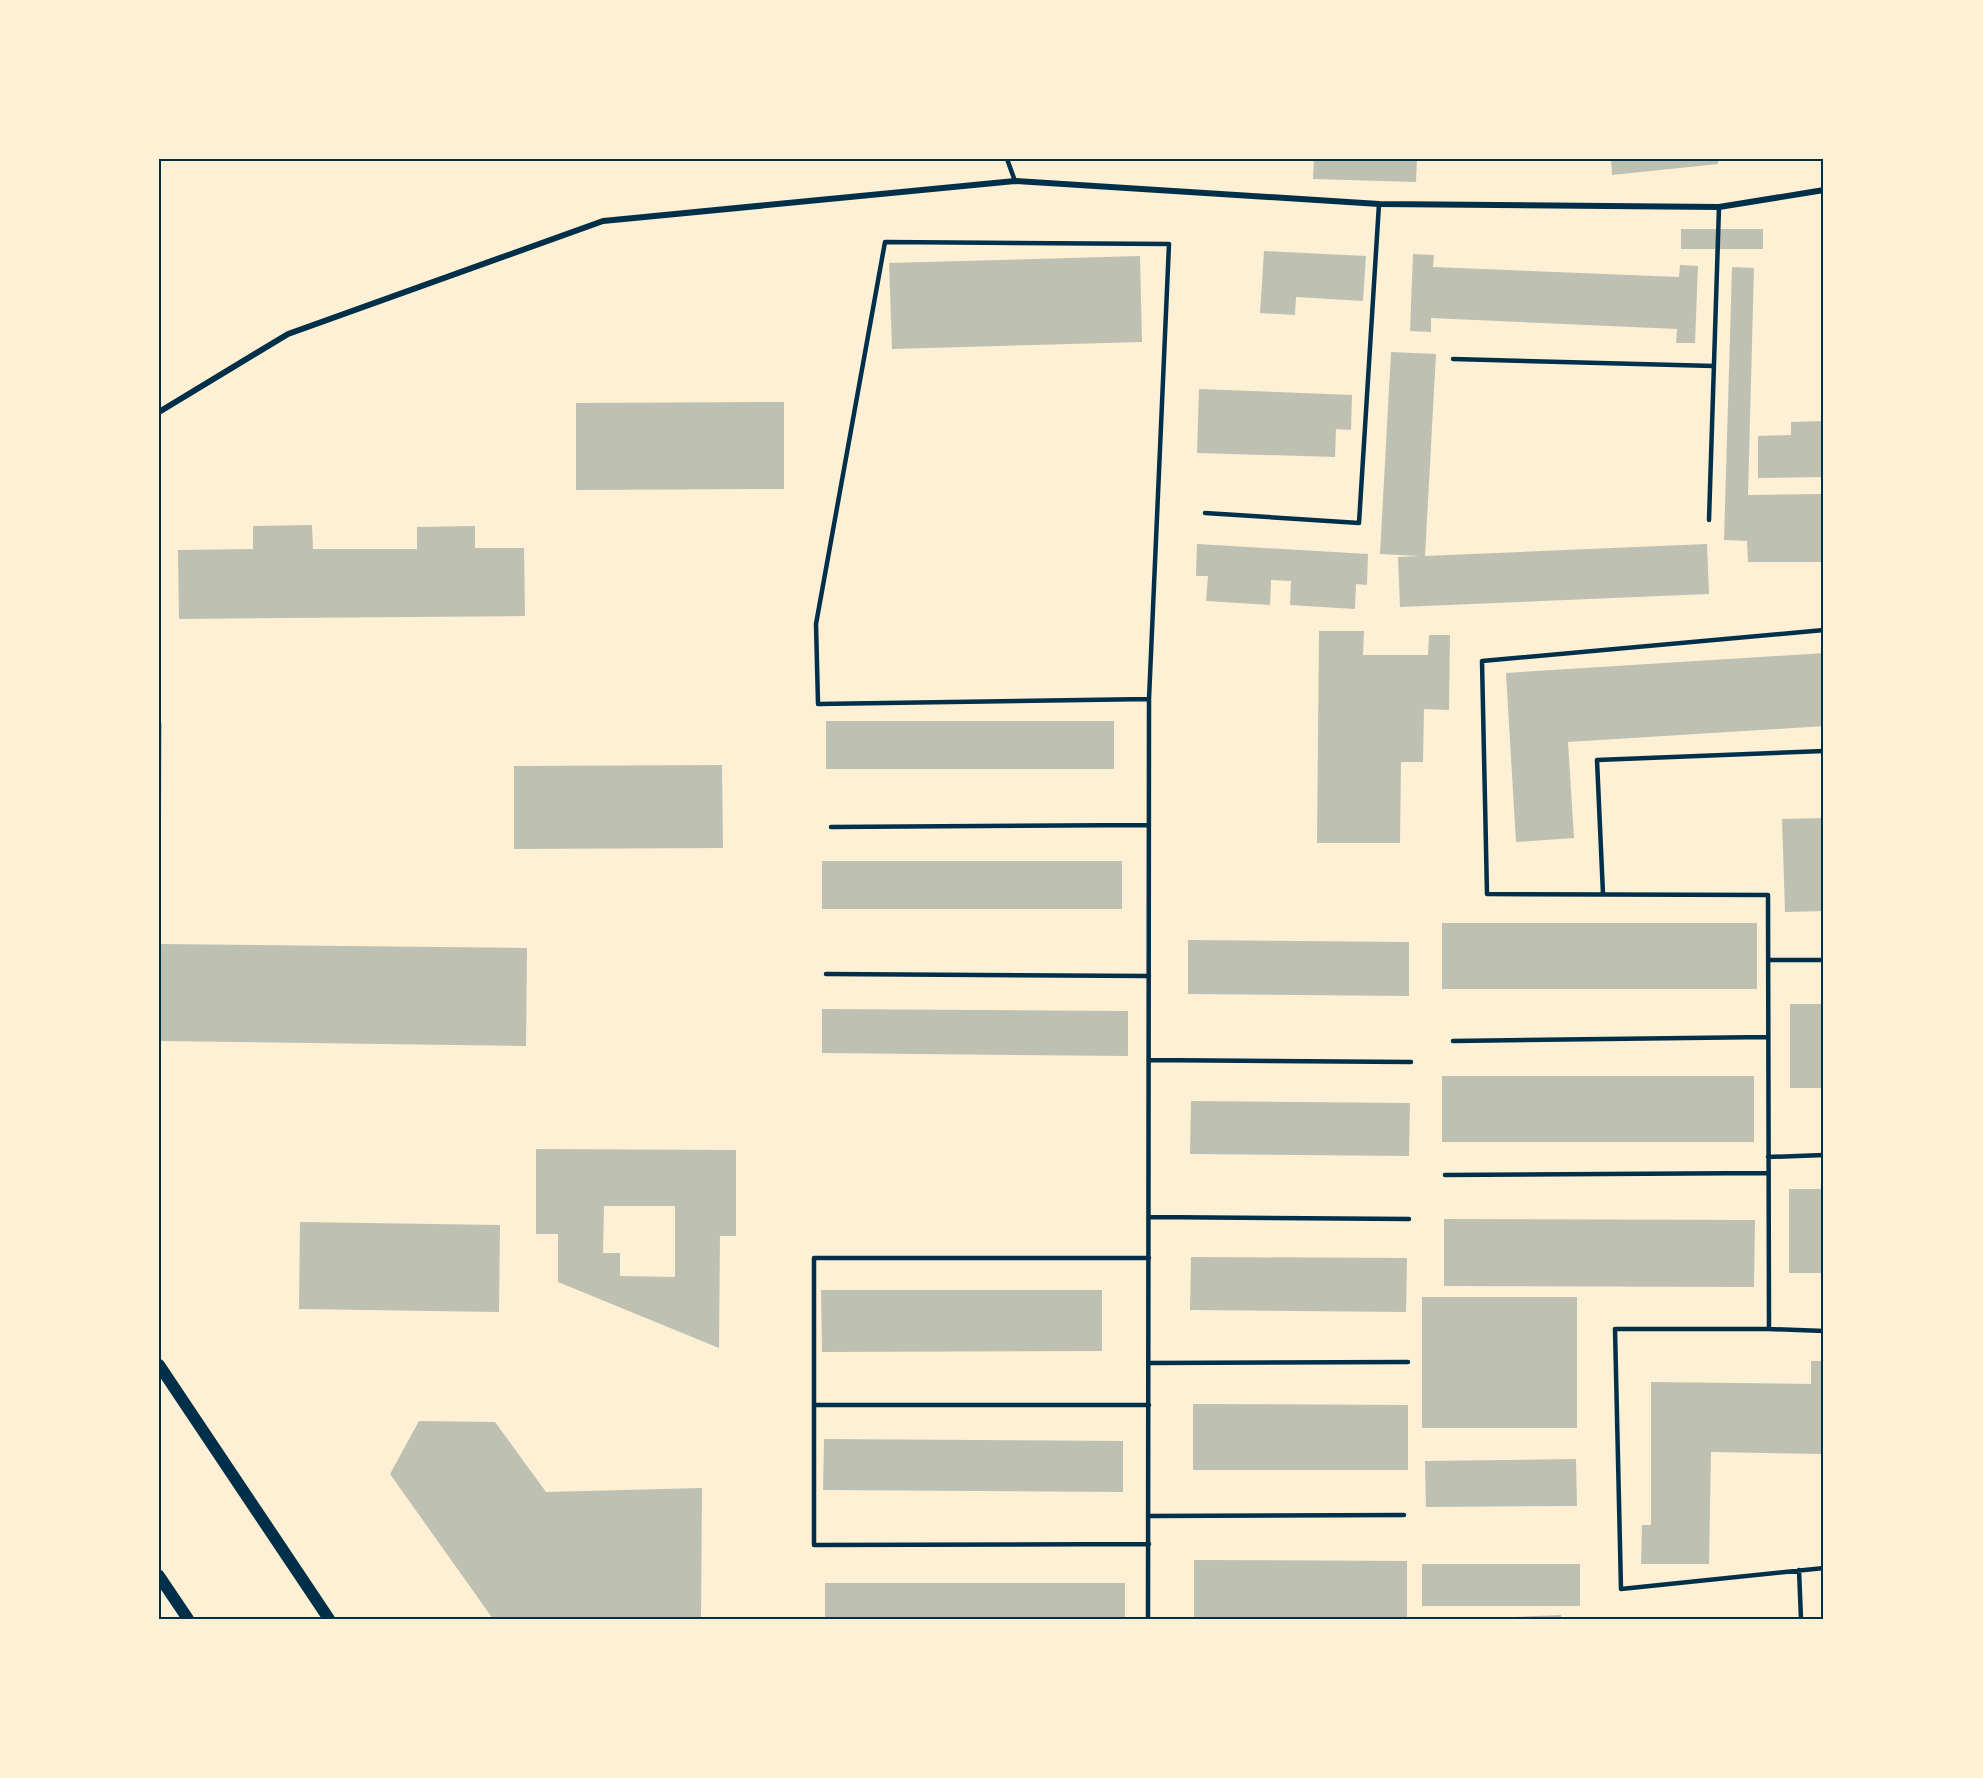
<svg xmlns="http://www.w3.org/2000/svg" width="1983" height="1778" viewBox="0 0 1983 1778" font-family="'Roboto Condensed',sans-serif">
<rect width="100%" height="100%" fill="#fdf0d5"/>
<path fill="#bec0b2" fill-rule="evenodd" d="M 1314,159 L 1417,159 L 1416,182 L 1313,179 Z
M 1611,159 L 1718,159 L 1718,164 L 1612,175 Z
M 1681,229 L 1763,229 L 1763,249 L 1681,249 Z
M 1264,251 L 1366,256 L 1363,301 L 1296,297 L 1295,315 L 1260,313 Z
M 1413,254 L 1434,255 L 1433,267 L 1679,277 L 1680,265 L 1698,266 L 1695,343 L 1676,343 L 1677,329 L 1431,318 L 1431,332 L 1410,331 Z
M 1140,256 L 1142,342 L 892,349 L 889,263 Z
M 1732,267 L 1754,268 L 1748,495 L 1824,494 L 1824,562 L 1748,562 L 1747,541 L 1724,540 Z
M 1391,352 L 1436,354 L 1425,556 L 1707,544 L 1709,594 L 1400,607 L 1398,557 L 1420,556 L 1380,554 Z
M 1199,389 L 1352,395 L 1351,430 L 1336,429 L 1335,457 L 1197,453 Z
M 784,402 L 784,489 L 576,490 L 576,403 Z
M 1824,421 L 1824,477 L 1758,478 L 1758,436 L 1791,435 L 1791,422 Z
M 312,525 L 313,549 L 417,549 L 417,527 L 475,526 L 475,548 L 524,548 L 525,616 L 179,619 L 178,550 L 253,549 L 253,526 Z
M 1197,544 L 1368,554 L 1367,585 L 1356,584 L 1355,609 L 1290,605 L 1291,581 L 1271,580 L 1270,605 L 1206,601 L 1208,576 L 1196,576 Z
M 1319,631 L 1364,631 L 1363,655 L 1428,655 L 1429,635 L 1450,635 L 1449,710 L 1424,709 L 1423,762 L 1401,762 L 1400,843 L 1317,843 Z
M 1824,653 L 1824,726 L 1568,742 L 1574,838 L 1516,842 L 1506,673 Z
M 826,721 L 1114,721 L 1114,769 L 826,769 Z
M 159,723 L 162,723 L 161,816 L 159,816 Z
M 722,765 L 723,848 L 514,849 L 514,766 Z
M 1824,818 L 1824,911 L 1785,912 L 1782,819 Z
M 822,861 L 1122,861 L 1122,909 L 822,909 Z
M 1442,923 L 1757,923 L 1757,989 L 1442,989 Z
M 1188,940 L 1409,942 L 1409,996 L 1188,994 Z
M 159,944 L 527,948 L 526,1046 L 159,1041 Z
M 1790,1004 L 1824,1004 L 1824,1088 L 1790,1088 Z
M 822,1009 L 1128,1011 L 1128,1056 L 822,1053 Z
M 1442,1076 L 1754,1076 L 1754,1142 L 1442,1142 Z
M 1191,1101 L 1410,1103 L 1409,1156 L 1190,1154 Z
M 536,1149 L 736,1150 L 736,1236 L 720,1236 L 719,1348 L 558,1282 L 558,1234 L 536,1234 ZM 604,1206 L 675,1206 L 675,1277 L 620,1276 L 620,1253 L 603,1253 Z
M 1789,1189 L 1824,1189 L 1824,1273 L 1789,1273 Z
M 1444,1219 L 1755,1220 L 1754,1287 L 1444,1286 Z
M 300,1222 L 500,1225 L 499,1312 L 299,1309 Z
M 1191,1257 L 1407,1258 L 1406,1312 L 1190,1310 Z
M 821,1290 L 1102,1290 L 1102,1351 L 822,1352 Z
M 1422,1297 L 1577,1297 L 1577,1428 L 1422,1428 Z
M 1811,1361 L 1824,1361 L 1824,1454 L 1711,1452 L 1709,1564 L 1641,1564 L 1642,1525 L 1651,1525 L 1651,1382 L 1811,1384 Z
M 1193,1404 L 1408,1405 L 1408,1470 L 1193,1470 Z
M 419,1421 L 495,1422 L 546,1492 L 702,1488 L 701,1619 L 493,1619 L 390,1474 Z
M 824,1439 L 1123,1441 L 1123,1492 L 823,1490 Z
M 1576,1459 L 1577,1506 L 1426,1507 L 1425,1461 Z
M 1194,1560 L 1407,1561 L 1407,1619 L 1194,1619 Z
M 1422,1564 L 1580,1564 L 1580,1606 L 1422,1606 Z
M 825,1583 L 1125,1583 L 1125,1619 L 825,1619 Z
M 1561,1615 L 1561,1619 L 1514,1619 L 1514,1617 Z"/>
<g fill="none" stroke-linecap="round" stroke-linejoin="round">
<path stroke="#003049" stroke-width="4.5" d="M 1007,159 L 1015,181
M 1453,359 L 1714,366
M 1205,513 L 1359,523 L 1379,204
M 1709,520 L 1719,207
M 1824,630 L 1482,661 L 1487,894 L 1768,895 L 1769,1329 L 1615,1329 L 1621,1589 L 1824,1568
M 831,827 L 1149,825
M 1603,894 L 1597,760 L 1824,751
M 1768,960 L 1824,960
M 826,974 L 1149,976
M 1453,1041 L 1768,1037
M 1149,1060 L 1411,1062
M 1768,1157 L 1824,1155
M 1445,1175 L 1768,1173
M 1149,1217 L 1409,1219
M 1149,1258 L 814,1258 L 814,1545 L 1149,1544
M 1769,1329 L 1824,1331
M 1149,1363 L 1408,1362
M 814,1405 L 1149,1405
M 1149,1516 L 1404,1515
M 1799,1570 L 1801,1619
M 1148,1619 L 1149,699 L 1169,244 L 885,242 L 816,624 L 818,704 L 1149,699"/>
<path stroke="#003049" stroke-width="6" d="M 159,412 L 288,334 L 603,221 L 1015,181 L 1379,204 L 1719,207 L 1824,190"/>
<path stroke="#003049" stroke-width="12" d="M 159,1365 L 329,1619
M 159,1576 L 188,1619"/>
</g>
<rect width="1983" height="1778" fill="none" stroke="#fdf0d5" stroke-width="321"/>
<rect x="160" y="160" width="1662" height="1458" fill="none" stroke="#003049" stroke-width="2"/>
</svg>
